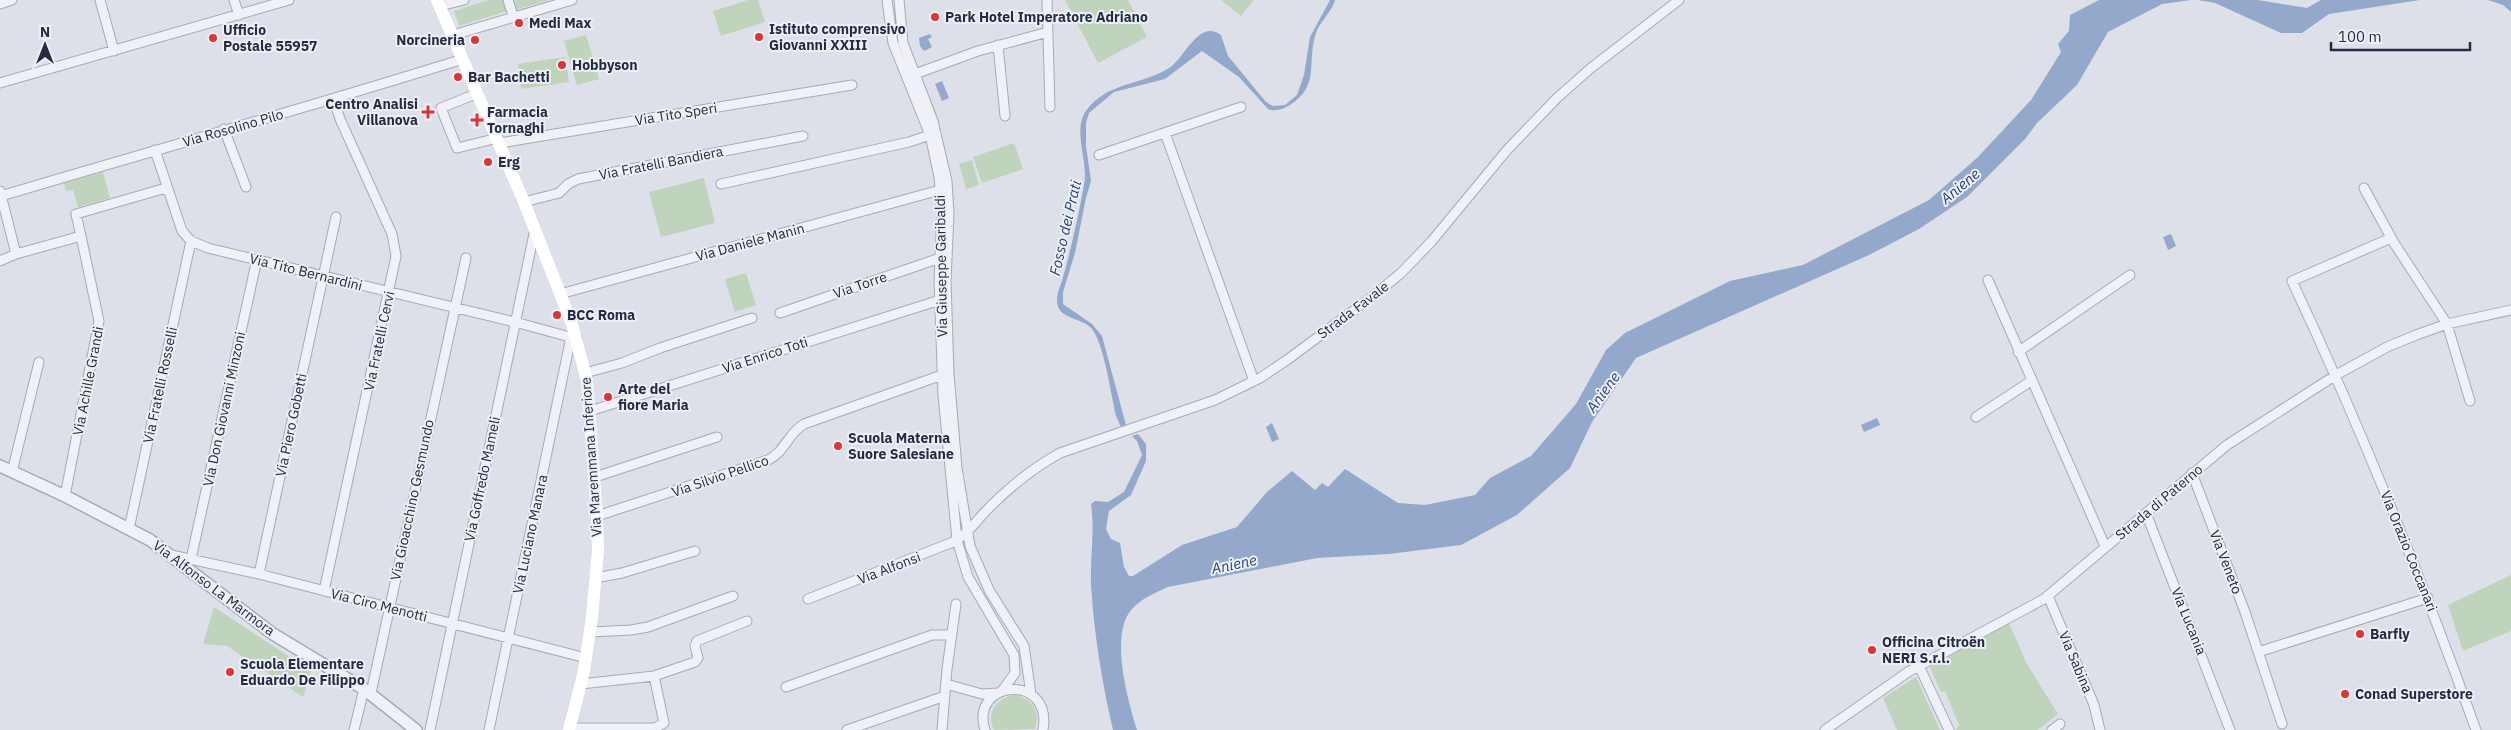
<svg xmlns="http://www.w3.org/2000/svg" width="2511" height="730" viewBox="0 0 2511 730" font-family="'IBM Plex Sans',sans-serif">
<rect width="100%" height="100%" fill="#dde0e8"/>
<path fill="#c0d3bd" d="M 489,0 L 504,0 L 507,11 L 459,26 L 454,11 Z
M 512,0 L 549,0 L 514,10 Z
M 748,0 L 758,0 L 765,22 L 721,36 L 713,11 Z
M 1065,0 L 1128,0 L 1147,37 L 1098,63 Z
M 1221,0 L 1254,0 L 1241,16 Z
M 586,35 L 599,79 L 577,85 L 564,41 Z
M 565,57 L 569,82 L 521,89 L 518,64 Z
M 1014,143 L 1023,169 L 982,183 L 973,157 Z
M 972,160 L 979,185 L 966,189 L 959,164 Z
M 103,172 L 110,198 L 78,207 L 73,190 L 66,191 L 64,183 Z
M 704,178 L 715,223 L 661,237 L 649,192 Z
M 746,273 L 756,305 L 735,312 L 725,279 Z
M 2511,575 L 2511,631 L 2463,651 L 2448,605 Z
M 214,607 L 311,671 L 303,697 L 227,646 L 203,644 Z
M 2009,623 L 2027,664 L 2058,714 L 2038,730 L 1956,730 L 1959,725 L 1945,691 L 1941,692 L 1930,667 Z
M 1916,677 L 1940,730 L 1897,730 L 1883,698 Z
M 1015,695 C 1033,699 1041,712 1035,729 L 994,730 C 985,712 998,697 1015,695 Z"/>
<path fill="#94a8cb" d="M 1330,0 L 1335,0 C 1332,12 1320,21 1316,33 C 1306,62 1321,85 1290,105 C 1283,109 1276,112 1268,109 L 1239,77 L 1202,51 L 1165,79 L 1114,92 L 1089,113 L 1086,123 L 1086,146 L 1091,181 L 1086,198 L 1075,253 L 1063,292 L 1063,304 L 1092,324 L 1102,336 L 1126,425 L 1121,427 L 1116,416 C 1111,395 1104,344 1092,329 C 1084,319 1063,319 1058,307 C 1055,298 1059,289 1062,281 C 1071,249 1078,218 1084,185 C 1089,162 1072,131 1086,111 C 1106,82 1143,85 1169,68 C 1184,59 1199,18 1221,35 L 1228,56 L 1266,102 L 1273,106 L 1285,105 L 1297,95 L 1304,75 L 1310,37 Z
M 2099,0 L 2191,0 L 2162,4 L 2108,32 L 2077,85 L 2037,123 L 2025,139 L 1967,197 L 1919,229 L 1869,255 L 1636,358 L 1592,422 L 1570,468 L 1517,515 L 1461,545 L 1389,554 L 1317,558 L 1168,587 C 1155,593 1142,598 1132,609 C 1109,634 1128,701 1137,730 L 1113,730 C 1102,682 1094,634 1091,585 C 1090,558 1095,531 1091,504 L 1095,501 L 1108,502 L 1124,492 L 1142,455 L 1137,441 L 1132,436 L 1138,434 L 1146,444 L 1146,461 L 1131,495 L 1109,511 L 1106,529 L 1111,539 L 1120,543 L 1124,567 L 1129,576 L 1133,576 L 1182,545 L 1237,527 L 1267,492 L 1292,471 L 1315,490 L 1322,483 L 1328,487 L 1345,469 L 1398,503 L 1425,505 L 1475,495 L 1490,478 L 1531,456 L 1576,404 L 1606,350 L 1625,333 L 1730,281 L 1803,265 L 1929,200 L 1978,157 L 2031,100 L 2061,52 L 2058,44 L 2069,31 L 2070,15 Z
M 2198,0 L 2258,0 L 2307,8 L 2321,0 L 2420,0 L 2329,14 L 2302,33 L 2281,33 L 2215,3 Z
M 2488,0 L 2511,0 L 2511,12 L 2503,5 Z
M 930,34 L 932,37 L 928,39 L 932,47 L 924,51 L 920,46 L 919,38 Z
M 942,81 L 949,98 L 942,101 L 935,84 Z
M 2171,234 L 2176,246 L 2168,250 L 2163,237 Z
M 1877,418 L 1880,425 L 1864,432 L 1861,425 Z
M 1272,423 L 1279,439 L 1272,442 L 1266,427 Z"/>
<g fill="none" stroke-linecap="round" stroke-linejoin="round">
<defs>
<path id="minor" d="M 100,0 L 114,51
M 234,0 L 239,15
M 508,0 L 513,16
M 887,0 L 893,43 L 930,135 L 939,177 L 942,213 L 939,281 L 943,395 L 957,540 L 968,577 L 1014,655 L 1015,673 L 1002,691
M 899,0 L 903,43 L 933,121 L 947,181 L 949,214 L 946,281 L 949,374 L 957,468 L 970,546 L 989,590 L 1024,646 L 1031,694
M 1047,0 L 1050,107
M 0,4 L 12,0
M 440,6 L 464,0
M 453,35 L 572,0
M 998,45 L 1005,116
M 915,74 L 978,51 L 1048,32
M 0,83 L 289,0
M 478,93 L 441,108 L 457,148 L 498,138
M 224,129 L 246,187
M 1165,133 L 1254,381
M 500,143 L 852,85
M 155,150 L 182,231 L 191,241 L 208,248 L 515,322 L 577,339
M 1099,155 L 1241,107
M 721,184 L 909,142 L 930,135
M 2364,188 L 2394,243 L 2447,324 L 2470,401
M 1,196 C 155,150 310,107 463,59
M 524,202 L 559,193 L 568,184 L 578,179 L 803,136
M 2391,238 L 2292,281 C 2361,428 2421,577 2476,730
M 16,254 L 81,236 L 76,214 L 166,188
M 0,261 L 16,254 L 0,191
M 1988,280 L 2105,546
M 560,294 L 940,190
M 780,313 L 940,258
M 2018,352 L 2130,275
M 585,373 L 622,363 L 660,348 L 752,318
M 590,411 L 940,300
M 1976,417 L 2031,381
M 12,472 L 39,362
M 2192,473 L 2245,612 L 2282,724
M 595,477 L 717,437
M 65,496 L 99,321 L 81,236
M 2146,513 L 2230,730
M 597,516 L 768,460 C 785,452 788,433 804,424 L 942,375
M 129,529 L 191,241
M 171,555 L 259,574 L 586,658
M 191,559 L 257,259
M 259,574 L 336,217
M 595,578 L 622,573 L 695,551
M 324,591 L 396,256 L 392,234 L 340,119 L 334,100
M 2048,596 L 2094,705 L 2100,730
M 808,599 L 953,542 C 966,535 974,524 984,513 C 1005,491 1033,468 1060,453 L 1215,400 L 1260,378 L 1287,360 L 1372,297 L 1401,273 L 1431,242 L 1507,150 L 1557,98 L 1591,68 L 1679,0
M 590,632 L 631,630 L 648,627 L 733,596
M 2258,652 L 2428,598
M 1919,666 L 1949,730
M 654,676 L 695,662 L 698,658 L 695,646 L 697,641 L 747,621
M 946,684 L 982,694 L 999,693
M 786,687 L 932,635 L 951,635
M 371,693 L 466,258
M 570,728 L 655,728 L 664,723 L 654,676 L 581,684
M 354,730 L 364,689
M 430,730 L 535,229
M 489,730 L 571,337
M 847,730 L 945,696
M 942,730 L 947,669 L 956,604
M 985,730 C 969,680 1053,672 1043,730
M 1825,730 L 1908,672 L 2044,599 L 2227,445 L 2336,375 L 2387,347 L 2416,335 L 2447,324 L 2511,310
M 2052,730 L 2060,724"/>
<path id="tertiary" d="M 0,466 L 65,496 L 150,540 L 273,634 L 364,689 L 416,730"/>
</defs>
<use href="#minor" stroke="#a6aab6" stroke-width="11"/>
<use href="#tertiary" stroke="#a6aab6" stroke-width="14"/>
<use href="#minor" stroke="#f0f1f6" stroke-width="9"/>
<use href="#tertiary" stroke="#f0f1f6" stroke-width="11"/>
<path stroke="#fff" stroke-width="12" d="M 437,0 L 524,202 L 572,324 L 587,381 L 597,516 L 598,550 L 592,617 L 584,671 L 569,730"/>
</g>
<g fill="#d8363a" stroke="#eceff6" stroke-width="2">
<circle cx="935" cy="17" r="5"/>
<circle cx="519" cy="23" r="5"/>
<circle cx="759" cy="37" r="5"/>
<circle cx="213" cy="38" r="5"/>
<circle cx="475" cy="40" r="5"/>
<circle cx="562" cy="65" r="5"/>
<circle cx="458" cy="77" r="5"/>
<path d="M425.5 104.5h5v5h5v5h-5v5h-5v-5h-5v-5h5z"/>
<path d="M474.5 112.5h5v5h5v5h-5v5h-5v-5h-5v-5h5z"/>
<circle cx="488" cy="162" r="5"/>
<circle cx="557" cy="315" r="5"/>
<circle cx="608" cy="397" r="5"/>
<circle cx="838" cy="446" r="5"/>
<circle cx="2360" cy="634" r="5"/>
<circle cx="1872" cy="650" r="5"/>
<circle cx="230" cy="672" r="5"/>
<circle cx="2345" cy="694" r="5"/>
</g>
<g text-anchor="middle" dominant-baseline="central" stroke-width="4" stroke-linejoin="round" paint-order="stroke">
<g font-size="14" font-weight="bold" fill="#252b40" stroke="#eceff6" text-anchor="start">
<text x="945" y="17">Park Hotel Imperatore Adriano</text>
<text x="529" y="23">Medi Max</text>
<text x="769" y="29">Istituto comprensivo<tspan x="769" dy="16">Giovanni XXIII</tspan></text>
<text x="223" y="30">Ufficio<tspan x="223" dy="16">Postale 55957</tspan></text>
<text x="465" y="40" text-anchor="end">Norcineria</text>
<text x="572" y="65">Hobbyson</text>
<text x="468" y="77">Bar Bachetti</text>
<text x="418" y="104" text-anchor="end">Centro Analisi<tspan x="418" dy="16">Villanova</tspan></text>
<text x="487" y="112">Farmacia<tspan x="487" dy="16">Tornaghi</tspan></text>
<text x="498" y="162">Erg</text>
<text x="567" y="315">BCC Roma</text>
<text x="618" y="389">Arte del<tspan x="618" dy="16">fiore Maria</tspan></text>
<text x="848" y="438">Scuola Materna<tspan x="848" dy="16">Suore Salesiane</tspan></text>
<text x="2370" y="634">Barfly</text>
<text x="1882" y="642">Officina Citroën<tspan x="1882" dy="16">NERI S.r.l.</tspan></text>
<text x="240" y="664">Scuola Elementare<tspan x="240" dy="16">Eduardo De Filippo</tspan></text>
<text x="2355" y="694">Conad Superstore</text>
</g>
<g font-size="14" fill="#252b40" stroke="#eceff6">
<text transform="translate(676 114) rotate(-9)">Via Tito Speri</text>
<text transform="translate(233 128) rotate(-16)">Via Rosolino Pilo</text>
<text transform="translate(661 163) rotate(-11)">Via Fratelli Bandiera</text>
<text transform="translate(750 242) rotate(-15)">Via Daniele Manin</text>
<text transform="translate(941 266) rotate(-91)">Via Giuseppe Garibaldi</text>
<text transform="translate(306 272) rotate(14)">Via Tito Bernardini</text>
<text transform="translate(860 285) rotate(-19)">Via Torre</text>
<text transform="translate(1353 310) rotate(-37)">Strada Favale</text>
<text transform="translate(379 341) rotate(-78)">Via Fratelli Cervi</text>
<text transform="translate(765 355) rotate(-18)">Via Enrico Toti</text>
<text transform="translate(88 381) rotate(-79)">Via Achille Grandi</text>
<text transform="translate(160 385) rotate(-78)">Via Fratelli Rosselli</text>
<text transform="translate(224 409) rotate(-78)">Via Don Giovanni Minzoni</text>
<text transform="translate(291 425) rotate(-78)">Via Piero Gobetti</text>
<text transform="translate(591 457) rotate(-94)">Via Maremmana Inferiore</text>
<text transform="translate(720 476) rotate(-19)">Via Silvio Pellico</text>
<text transform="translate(482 479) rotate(-78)">Via Goffredo Mameli</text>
<text transform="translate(412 500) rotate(-78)">Via Gioacchino Gesmundo</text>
<text transform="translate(2159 502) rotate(-40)">Strada di Paterno</text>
<text transform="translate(530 534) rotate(-78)">Via Luciano Manara</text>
<text transform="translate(2409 551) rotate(68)">Via Orazio Coccanari</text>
<text transform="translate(2226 562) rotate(69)">Via Veneto</text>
<text transform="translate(889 568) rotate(-21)">Via Alfonsi</text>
<text transform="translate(214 588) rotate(37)">Via Alfonso La Marmora</text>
<text transform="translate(379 605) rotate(14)">Via Ciro Menotti</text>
<text transform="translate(2189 621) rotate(68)">Via Lucania</text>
<text transform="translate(2076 662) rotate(67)">Via Sabina</text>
</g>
<g font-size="15" font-style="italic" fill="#2c4476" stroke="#eceff6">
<text transform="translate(1960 186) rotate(-40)">Aniene</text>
<text transform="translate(1065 228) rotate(-77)">Fosso dei Prati</text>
<text transform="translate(1603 392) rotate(-54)">Aniene</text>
<text transform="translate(1234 564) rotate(-12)">Aniene</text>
</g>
</g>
<g transform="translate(45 45)" stroke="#eceff6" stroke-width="4" paint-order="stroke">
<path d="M0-4L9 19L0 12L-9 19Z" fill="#252b40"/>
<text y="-8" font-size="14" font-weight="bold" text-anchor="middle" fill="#252b40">N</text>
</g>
<path d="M2331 42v8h139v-8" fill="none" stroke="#252b40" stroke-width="2.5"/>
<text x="2338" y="42" font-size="15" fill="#252b40" stroke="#eceff6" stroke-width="4" paint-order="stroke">100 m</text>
</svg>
